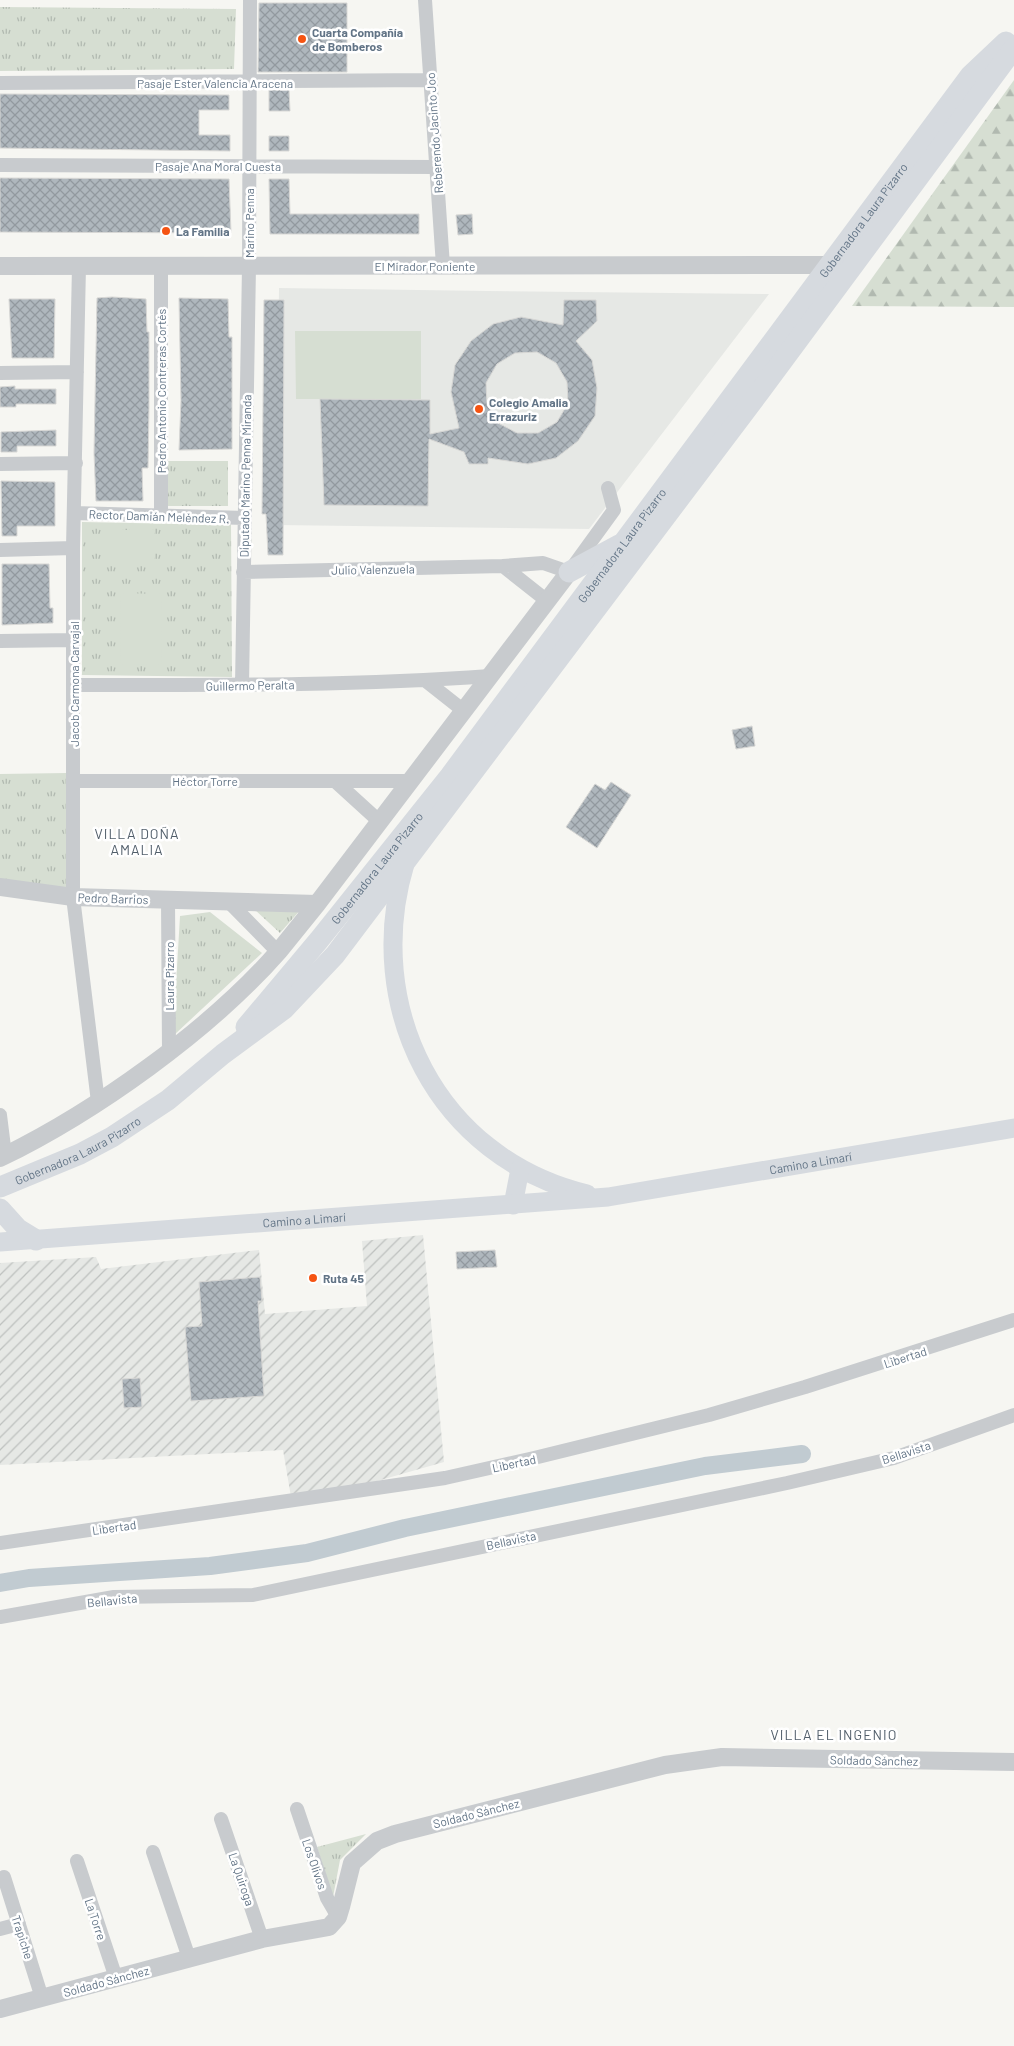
<svg xmlns="http://www.w3.org/2000/svg" width="1014" height="2046" viewBox="0 0 1014 2046" font-family="Barlow,sans-serif">
<defs>
<pattern id="industrial-furrows" width="10" height="10" patternUnits="userSpaceOnUse" patternTransform="scale(1.25)"><rect width="10" height="10" fill="#e6e8e5"/><path d="M-1 1l2-2M0 10L10 0M9 11l2-2" fill="none" stroke="#bec1bf"/></pattern>
<pattern id="grass-tufts" width="24" height="20" patternUnits="userSpaceOnUse" patternTransform="scale(1.25)"><rect width="24" height="20" fill="#d6ded2"/><path d="M3 7l-1-3M5 7V3M7 7l1-3M15 17l-1-3M17 17v-4M19 17l1-3" fill="none" stroke="#b1b9b0"/></pattern>
<pattern id="forest-firs" width="22" height="20" patternUnits="userSpaceOnUse" patternTransform="scale(1.25)"><rect width="22" height="20" fill="#d6ded2"/><path d="M5 1l3.5 6h-7zM16 11l3.5 6h-7z" fill="#b1b9b0"/></pattern>
<pattern id="building-cross-hatch" width="8" height="8" patternUnits="userSpaceOnUse" patternTransform="scale(1.25)"><rect width="8" height="8" fill="#afb7bd"/><path d="M0 0l8 8M0 8l8-8" fill="none" stroke="#92999f"/></pattern>
</defs>
<rect width="100%" height="100%" fill="#f6f6f2"/>
<path fill="#e6e8e5" d="M 279,288 L 487,291 L 769,294 L 589,529 L 277,525 Z"/>
<path fill="url(#industrial-furrows)" d="M 423,1235 L 444,1462 L 363,1485 L 291,1497 L 283,1450 L 0,1465 L 0,1263 L 96,1257 L 101,1269 L 259,1250 L 265,1314 L 367,1306 L 362,1241 Z"/>
<path fill="url(#grass-tufts)" d="M 0,7 L 236,9 L 234,69 L 0,71 Z
M 168,461 L 228,461 L 228,506 L 168,506 Z
M 82,522 L 231,525 L 232,677 L 82,675 Z
M 66,773 L 66,888 L 0,879 L 0,774 Z
M 302,908 L 280,933 L 254,909 Z
M 210,912 L 262,953 L 173,1036 L 180,916 Z
M 366,1834 L 340,1860 L 333,1897 L 317,1847 Z"/>
<path fill="url(#forest-firs)" d="M 1014,80 L 1014,307 L 852,306 Z"/>
<path fill="#d6ded2" d="M 295,331 L 421,331 L 421,399 L 296,399 Z
M 106,530 L 154,530 L 154,565 L 106,565 Z
M 121,593 L 162,594 L 161,665 L 120,664 Z"/>
<g fill="none" stroke-linecap="round" stroke-linejoin="round">
<path stroke="#c1cbd1" stroke-width="18" d="M 0,1583 L 29,1578 L 210,1566 L 307,1553 L 405,1528 L 705,1466 L 802,1454"/>
</g>
<path fill="url(#building-cross-hatch)" stroke="#d7d7d5" fill-rule="evenodd" d="M 259,3 L 347,3 L 347,72 L 258,72 Z
M 269,90 L 289,90 L 290,111 L 269,111 Z
M 0,94 L 229,95 L 229,110 L 199,110 L 199,135 L 230,135 L 230,151 L 0,148 Z
M 269,136 L 289,136 L 289,151 L 269,151 Z
M 0,178 L 229,179 L 231,233 L 0,232 Z
M 269,179 L 289,179 L 290,214 L 419,214 L 419,234 L 270,234 Z
M 472,214 L 473,234 L 458,235 L 456,215 Z
M 112,297 L 146,299 L 147,332 L 149,332 L 149,406 L 148,468 L 142,468 L 143,501 L 96,501 L 94,453 L 97,298 Z
M 179,298 L 228,299 L 229,337 L 232,337 L 232,449 L 179,450 L 181,401 Z
M 9,299 L 55,299 L 54,358 L 12,358 Z
M 264,300 L 284,300 L 283,555 L 268,555 L 266,514 L 262,514 Z
M 564,300 L 596,300 L 597,321 L 576,341 L 592,360 L 597,388 L 595,416 L 578,441 L 556,458 L 528,464 L 488,458 L 488,464 L 469,464 L 464,452 L 429,439 L 428,506 L 324,505 L 320,399 L 430,400 L 430,434 L 459,428 L 451,392 L 455,365 L 471,341 L 493,324 L 521,317 L 563,325 ZM 537,352 L 556,363 L 567,382 L 568,403 L 557,422 L 538,433 L 517,433 L 498,423 L 487,404 L 486,383 L 497,364 L 515,353 Z
M 15,386 L 15,389 L 56,389 L 56,404 L 16,404 L 16,407 L 0,407 L 0,387 Z
M 56,430 L 56,446 L 17,446 L 17,452 L 1,452 L 1,432 Z
M 1,481 L 55,482 L 55,526 L 17,526 L 17,536 L 2,536 Z
M 2,564 L 49,564 L 50,608 L 53,608 L 53,623 L 2,625 Z
M 752,726 L 755,746 L 736,749 L 732,730 Z
M 611,782 L 631,795 L 597,848 L 566,827 L 595,784 L 605,790 Z
M 495,1250 L 497,1267 L 457,1269 L 456,1252 Z
M 260,1277 L 262,1301 L 258,1301 L 264,1396 L 191,1401 L 185,1327 L 202,1326 L 199,1282 Z
M 140,1378 L 142,1407 L 124,1408 L 122,1379 Z"/>
<g fill="none" stroke-linecap="round" stroke-linejoin="round">
<path stroke="#c8cbce" stroke-width="14" d="M 425,0 L 443,266
M 0,83 L 430,80
M 0,165 L 436,167
M 79,266 L 73,548 L 73,897 L 98,1102
M 0,373 L 77,372
M 0,464 L 76,463
M 74,513 L 245,518
M 161,516 L 161,266
M 0,550 L 73,548
M 503,566 L 546,600
M 243,572 L 503,566 L 543,563 L 569,572 L 614,510 L 608,488
M 0,641 L 74,640
M 426,681 L 464,711
M 74,685 C 213,685 352,686 490,676
M 242,685 L 249,266 L 250,0
M 74,781 L 410,781
M 335,781 L 380,822
M 168,900 L 169,1051
M 228,901 L 278,952
M 0,1115 L 5,1155
M 0,1543 L 445,1478 L 534,1458 L 709,1415 L 805,1387 L 1014,1320
M 0,1617 L 114,1597 L 253,1595 L 787,1483 L 894,1458 L 1014,1415
M 297,1809 L 327,1898 L 338,1917
M 221,1819 L 262,1939
M 153,1852 L 189,1958
M 77,1861 L 116,1978
M 4,1877 L 42,1998
M 0,1929 L 19,1924"/>
<path stroke="#c8cbce" stroke-width="18" d="M 0,266 L 830,265 L 839,269
M 0,887 L 73,897 L 317,904
M 0,1158 C 95,1112 210,1030 279,951 C 292,935 305,919 317,904 L 569,572
M 0,2009 L 262,1939 L 329,1927 L 338,1917 L 341,1907 L 352,1863 L 377,1841 L 395,1834 L 665,1765 L 722,1757 L 1014,1762"/>
<g stroke="#d6dadf" stroke-width="19">
<path d="M 405,864 C 362,1007 437,1158 587,1194"/>
<path d="M 513,1205 L 520,1169"/>
<path id="s1" d="M 0,1242 L 608,1197 L 1014,1128"/>
</g>
<g stroke="#d6dadf" stroke-width="21">
<path d="M 569,572 L 619,545"/>
<path id="s2" d="M 246,1027 L 319,940 L 450,776 L 970,76 L 1006,42"/>
<path id="s3" d="M 0,1187 L 80,1154 L 112,1137 L 168,1100 L 223,1054 L 284,1009 L 335,955 L 761,390 L 1014,48"/>
<path d="M 0,1209 L 18,1229 L 36,1240"/>
</g>
</g>
<g fill="#f55413" stroke="#fff" stroke-width="2">
<circle cx="302" cy="39" r="5"/>
<circle cx="166" cy="231" r="5"/>
<circle cx="479" cy="409" r="5"/>
<circle cx="313" cy="1278" r="5"/>
</g>
<g text-anchor="middle" dominant-baseline="central" stroke-width="5" stroke-linejoin="round" paint-order="stroke">
<g font-size="12" font-weight="bold" fill="#627486" stroke="#fff" text-anchor="start">
<text x="312" y="32">Cuarta Compañía<tspan x="312" dy="14">de Bomberos</tspan></text>
<text x="176" y="231">La Familia</text>
<text x="489" y="402">Colegio Amalia<tspan x="489" dy="14">Errazuriz</tspan></text>
<text x="323" y="1278">Ruta 45</text>
</g>
<g font-size="12" fill="#627486" stroke="#fff">
<text x="215" y="83">Pasaje Ester Valencia Aracena</text>
<text transform="translate(434 133) rotate(-94)">Reberendo Jacinto Joo</text>
<text x="218" y="166">Pasaje Ana Moral Cuesta</text>
<text stroke="none"><textPath href="#s2" startOffset="1016">Gobernadora Laura Pizarro</textPath></text>
<text transform="translate(249 223) rotate(-90)">Marino Penna</text>
<text x="425" y="266">El Mirador Poniente</text>
<text transform="translate(161 391) rotate(-90)">Pedro Antonio Contreras Cortés</text>
<text transform="translate(245 476) rotate(-89)">Diputado Marino Penna Miranda</text>
<text transform="translate(159 516) rotate(2)">Rector Damián Meléndez R.</text>
<text stroke="none"><textPath href="#s2" startOffset="611">Gobernadora Laura Pizarro</textPath></text>
<text transform="translate(373 569) rotate(-1)">Julio Valenzuela</text>
<text transform="translate(74 684) rotate(-90)">Jacob Carmona Carvajal</text>
<text transform="translate(250 685) rotate(-1)">Guillermo Peralta</text>
<text x="205" y="781">Héctor Torre</text>
<text stroke="none"><textPath href="#s2" startOffset="206">Gobernadora Laura Pizarro</textPath></text>
<text transform="translate(113 898) rotate(2)">Pedro Barrios</text>
<text transform="translate(169 976) rotate(-90)">Laura Pizarro</text>
<text stroke="none"><textPath href="#s3" startOffset="86">Gobernadora Laura Pizarro</textPath></text>
<text stroke="none"><textPath href="#s1" startOffset="815">Camino a Limarí</textPath></text>
<text stroke="none"><textPath href="#s1" startOffset="305">Camino a Limarí</textPath></text>
<text transform="translate(905 1357) rotate(-18)">Libertad</text>
<text transform="translate(906 1452) rotate(-18)">Bellavista</text>
<text transform="translate(514 1463) rotate(-12)">Libertad</text>
<text transform="translate(114 1527) rotate(-8)">Libertad</text>
<text transform="translate(511 1540) rotate(-12)">Bellavista</text>
<text transform="translate(112 1600) rotate(-6)">Bellavista</text>
<text transform="translate(874 1760) rotate(1)">Soldado Sánchez</text>
<text transform="translate(476 1813) rotate(-14)">Soldado Sánchez</text>
<text transform="translate(315 1864) rotate(71)">Los Olivos</text>
<text transform="translate(242 1879) rotate(71)">La Quiroga</text>
<text transform="translate(96 1919) rotate(72)">La Torre</text>
<text transform="translate(23 1937) rotate(72)">Trapiche</text>
<text transform="translate(106 1981) rotate(-15)">Soldado Sánchez</text>
</g>
<g font-size="14" letter-spacing="1" fill="#515e6a" stroke="#fff">
<text x="137" y="833">VILLA DOÑA<tspan x="137" dy="16">AMALIA</tspan></text>
<text x="834" y="1734">VILLA EL INGENIO</text>
</g>
</g>
</svg>
